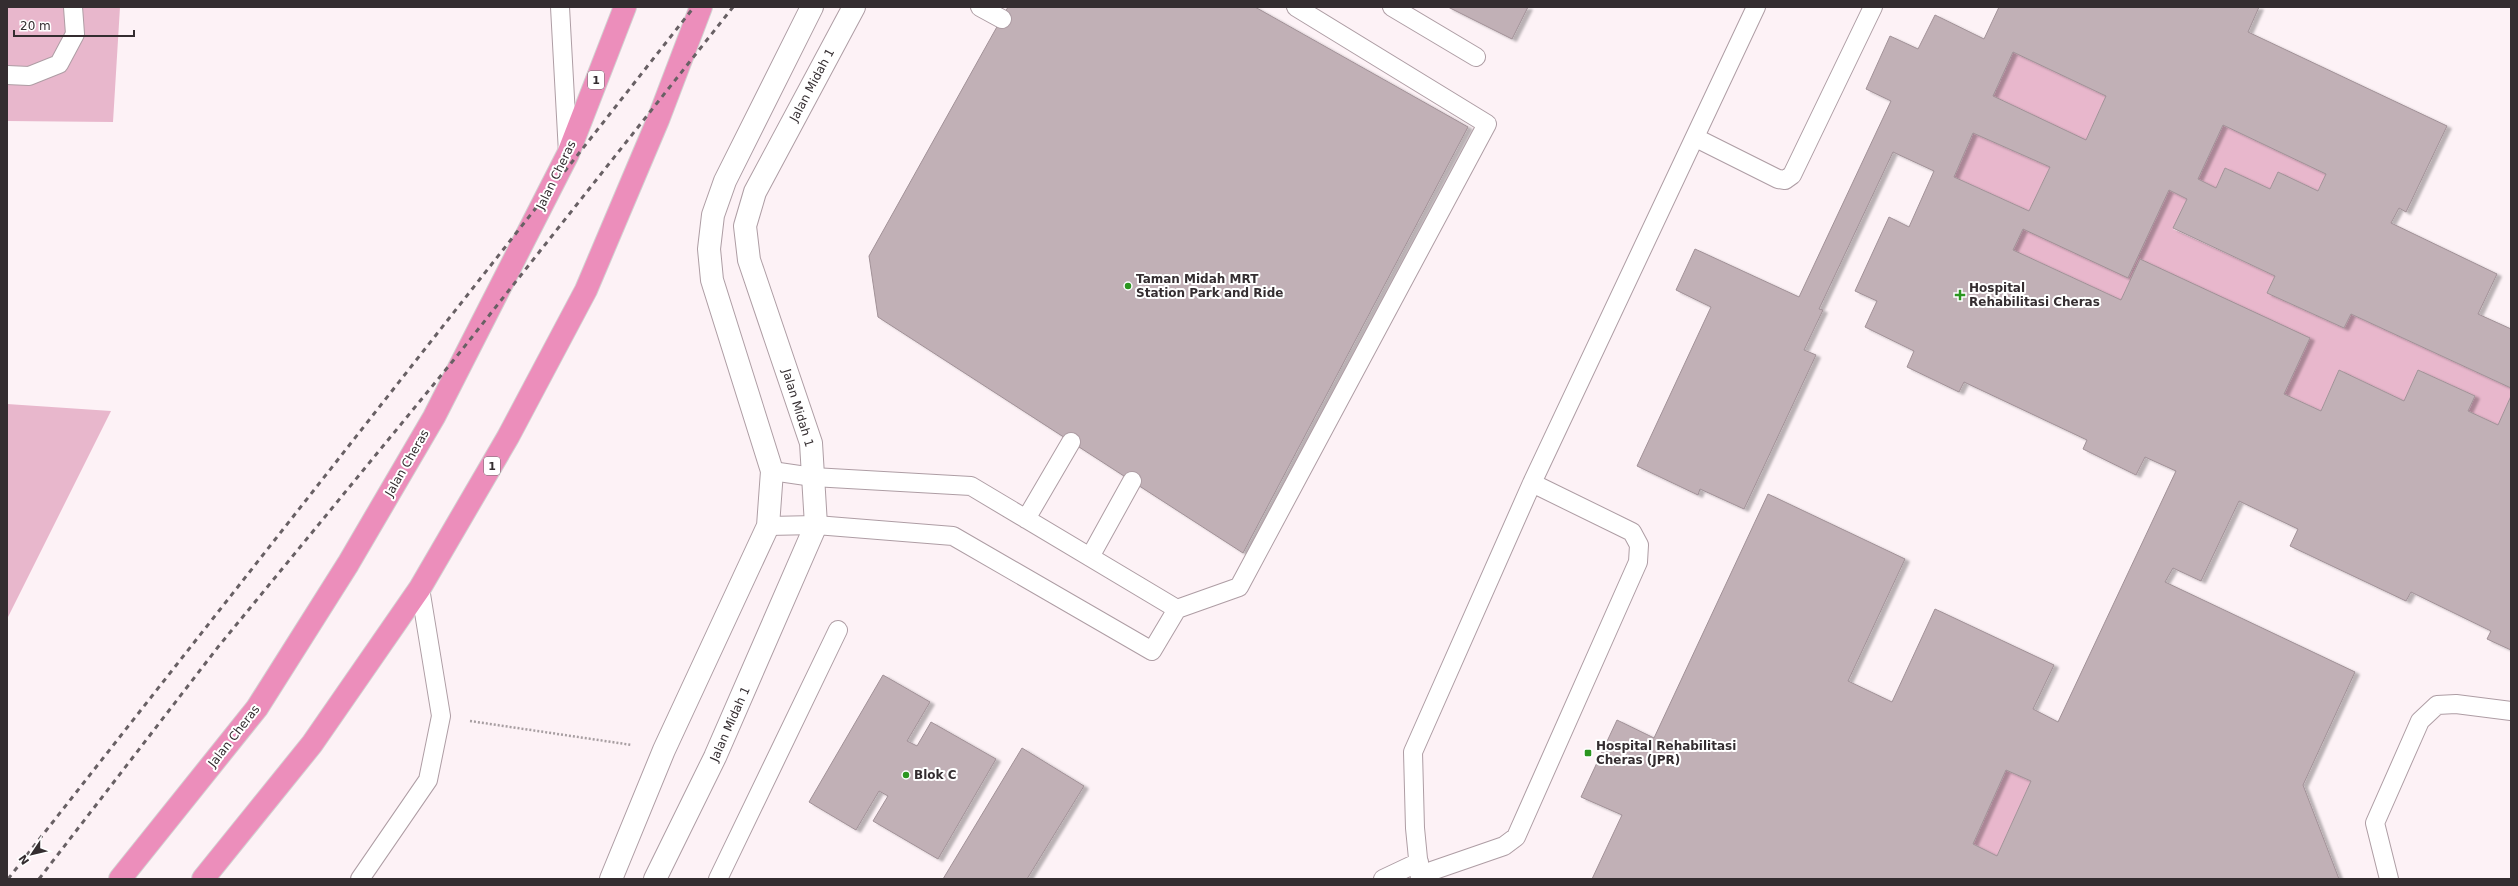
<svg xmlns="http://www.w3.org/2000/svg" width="2518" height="886" viewBox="0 0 2518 886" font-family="'DejaVu Sans',sans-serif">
<defs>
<filter id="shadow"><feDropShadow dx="4.5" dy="2.5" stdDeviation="1" flood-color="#0004"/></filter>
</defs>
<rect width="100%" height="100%" fill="#fdf2f6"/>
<path fill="#e8b7cc" d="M 7,7 L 120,7 L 113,122 L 7,121 Z
M 2013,52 L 2106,96 L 2086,140 L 1993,96 Z
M 2223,125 L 2326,174 L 2318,191 L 2278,172 L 2270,189 L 2225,168 L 2216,188 L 2198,179 Z
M 1973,133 L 2050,167 L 2029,211 L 1954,177 Z
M 2169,190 L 2187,199 L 2173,229 L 2275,276 L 2267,293 L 2344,328 L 2351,314 L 2511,388 L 2511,396 L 2498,425 L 2468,411 L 2475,396 L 2418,370 L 2404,401 L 2339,370 L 2321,411 L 2284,394 L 2309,338 L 2140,259 L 2121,300 L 2013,250 L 2023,229 Z
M 7,404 L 111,411 L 7,619 Z
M 2006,770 L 2031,781 L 1997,856 L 1973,844 Z"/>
<path fill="#c1b0b6" stroke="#a19197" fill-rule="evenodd" filter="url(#shadow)" d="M 1008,7 L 1255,7 L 1468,127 L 1243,553 L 878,317 L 869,256 Z
M 1448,7 L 1528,7 L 1512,39 Z
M 1999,7 L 2259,7 L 2248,32 L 2447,126 L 2406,212 L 2399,208 L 2391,223 L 2497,274 L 2478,314 L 2511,329 L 2511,388 L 2351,314 L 2344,328 L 2267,293 L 2275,276 L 2173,228 L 2187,199 L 2169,190 L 2128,278 L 2023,229 L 2013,250 L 2121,300 L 2140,259 L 2310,338 L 2284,394 L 2321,411 L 2339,370 L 2404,401 L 2418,370 L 2475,396 L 2468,411 L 2498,425 L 2511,396 L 2511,650 L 2487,639 L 2491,631 L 2411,592 L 2406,601 L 2290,546 L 2298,529 L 2239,501 L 2201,581 L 2173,568 L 2165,582 L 2355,672 L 2303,785 L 2339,879 L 1592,879 L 1622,815 L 1581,797 L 1617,720 L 1654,738 L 1768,494 L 1905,559 L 1848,681 L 1892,702 L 1935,609 L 2054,665 L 2033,709 L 2058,722 L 2176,471 L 2145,457 L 2136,475 L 2083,449 L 2087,440 L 1964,382 L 1959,392 L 1907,367 L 1914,351 L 1865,327 L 1877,301 L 1855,291 L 1889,217 L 1909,227 L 1934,171 L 1893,152 L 1819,309 L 1823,310 L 1804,350 L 1816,355 L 1744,509 L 1700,489 L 1698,495 L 1637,466 L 1711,307 L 1676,290 L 1695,249 L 1799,297 L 1891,101 L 1866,89 L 1890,36 L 1918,49 L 1935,15 L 1984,39 ZM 2013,52 L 2106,96 L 2086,140 L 1993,96 ZM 2223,125 L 2326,174 L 2318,191 L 2278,172 L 2270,189 L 2225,168 L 2216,188 L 2198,179 ZM 1973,133 L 2050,167 L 2029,211 L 1954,177 ZM 2006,770 L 2031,781 L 1997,856 L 1973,844 Z
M 883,675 L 930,702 L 907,741 L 917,746 L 931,722 L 996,759 L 938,859 L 873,821 L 888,796 L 879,791 L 856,830 L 809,802 Z
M 1022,748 L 1084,786 L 1027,879 L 943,879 Z"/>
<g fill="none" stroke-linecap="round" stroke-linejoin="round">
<defs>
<path id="service" d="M 560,7 L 568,153
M 980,7 L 1002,19
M 1392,7 L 1476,57
M 7,75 L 29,76 L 59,64 L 75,34 L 73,7
M 1696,138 L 1778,179 L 1785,180 L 1792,175 L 1873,7
M 1026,519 L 1071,442
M 768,526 L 816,525 L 953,536 L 1152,651 L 1177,609 L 971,486 L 813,477 L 772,471
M 1090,557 L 1132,481
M 1177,609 L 1239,587 L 1487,124 L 1296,7
M 1420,875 L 1504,846 L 1516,837 L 1638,562 L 1639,545 L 1632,532 L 1532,483
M 360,879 L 428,780 L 441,716 L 420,588
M 718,879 L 838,630
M 1383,879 L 1419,862
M 1420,879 L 1415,828 L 1413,752 L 1532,483 L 1756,7
M 2389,879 L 2375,823 L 2420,721 L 2437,705 L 2456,704 L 2511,711"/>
<path id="minor" d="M 611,879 L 664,750 L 768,526 L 772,471 L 712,280 L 709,249 L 713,215 L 725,181 L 812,7
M 655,879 L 715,757 L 816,525 L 811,443 L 749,260 L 745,226 L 755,192 L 854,7"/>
<path id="trunk" d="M 120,879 L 257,708 L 348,564 L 434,417 L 568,154 L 625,7
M 203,879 L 312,744 L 420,588 L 508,437 L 586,290 L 658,120 L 701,7"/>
</defs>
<use href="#service" stroke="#ae9da4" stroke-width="20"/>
<use href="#minor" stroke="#ae9da4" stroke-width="24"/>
<use href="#trunk" stroke="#d2d1d1" stroke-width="24"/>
<path stroke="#a79ea1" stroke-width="2.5" stroke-dasharray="2 2" stroke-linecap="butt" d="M 470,721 L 632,745"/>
<use href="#service" stroke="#fff" stroke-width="18"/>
<use href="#minor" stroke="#fff" stroke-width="22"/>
<use href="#trunk" stroke="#ec8ebb" stroke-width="22"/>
<path stroke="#686064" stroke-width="3" stroke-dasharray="5 5" stroke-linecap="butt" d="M 8,879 L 694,7
M 39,879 L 218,647 L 457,356 L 733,7"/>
</g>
<g fill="#2b9620" stroke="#fff" stroke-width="1.5">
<circle cx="1128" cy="286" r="4"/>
<path d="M1958 289h4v4h4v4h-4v4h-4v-4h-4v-4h4z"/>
<rect x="1584" y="749" width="8" height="8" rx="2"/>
<circle cx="906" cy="775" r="4"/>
</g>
<g text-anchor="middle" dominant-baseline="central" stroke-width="4" stroke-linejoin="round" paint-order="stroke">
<g fill="#fff" stroke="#716c6e" stroke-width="1">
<rect x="588" y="71" width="16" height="18" rx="3"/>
<rect x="484" y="457" width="16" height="18" rx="3"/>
</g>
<g font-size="11" font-weight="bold" fill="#342d30">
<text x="596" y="80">1</text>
<text x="492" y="466">1</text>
</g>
<g font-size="12" fill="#342d30" stroke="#fff">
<text transform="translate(812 85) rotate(-62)">Jalan Midah 1</text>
<text transform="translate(556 175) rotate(-64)">Jalan Cheras</text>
<text transform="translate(798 408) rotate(73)">Jalan Midah 1</text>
<text transform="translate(407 463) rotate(-60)">Jalan Cheras</text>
<text transform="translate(730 724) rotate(-66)">Jalan Midah 1</text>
<text transform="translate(234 736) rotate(-52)">Jalan Cheras</text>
</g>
<g font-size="12" font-weight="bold" fill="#342d30" stroke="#fff" text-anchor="start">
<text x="1136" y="279">Taman Midah MRT<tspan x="1136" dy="14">Station Park and Ride</tspan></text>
<text x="1969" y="288">Hospital<tspan x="1969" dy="14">Rehabilitasi Cheras</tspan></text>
<text x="1596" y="746">Hospital Rehabilitasi<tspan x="1596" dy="14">Cheras (JPR)</tspan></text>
<text x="914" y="775">Blok C</text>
</g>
</g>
<rect width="2518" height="886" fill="none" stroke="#342d30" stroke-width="16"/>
<g transform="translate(32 854) rotate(235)" stroke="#ffffff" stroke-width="3" paint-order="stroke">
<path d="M0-3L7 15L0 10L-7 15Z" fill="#342d30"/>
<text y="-6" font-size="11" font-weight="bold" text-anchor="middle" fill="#342d30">N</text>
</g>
<path d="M14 30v6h120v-6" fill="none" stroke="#342d30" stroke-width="2"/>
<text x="20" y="30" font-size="12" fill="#342d30" stroke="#ffffff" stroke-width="3" paint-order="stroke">20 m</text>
</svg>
